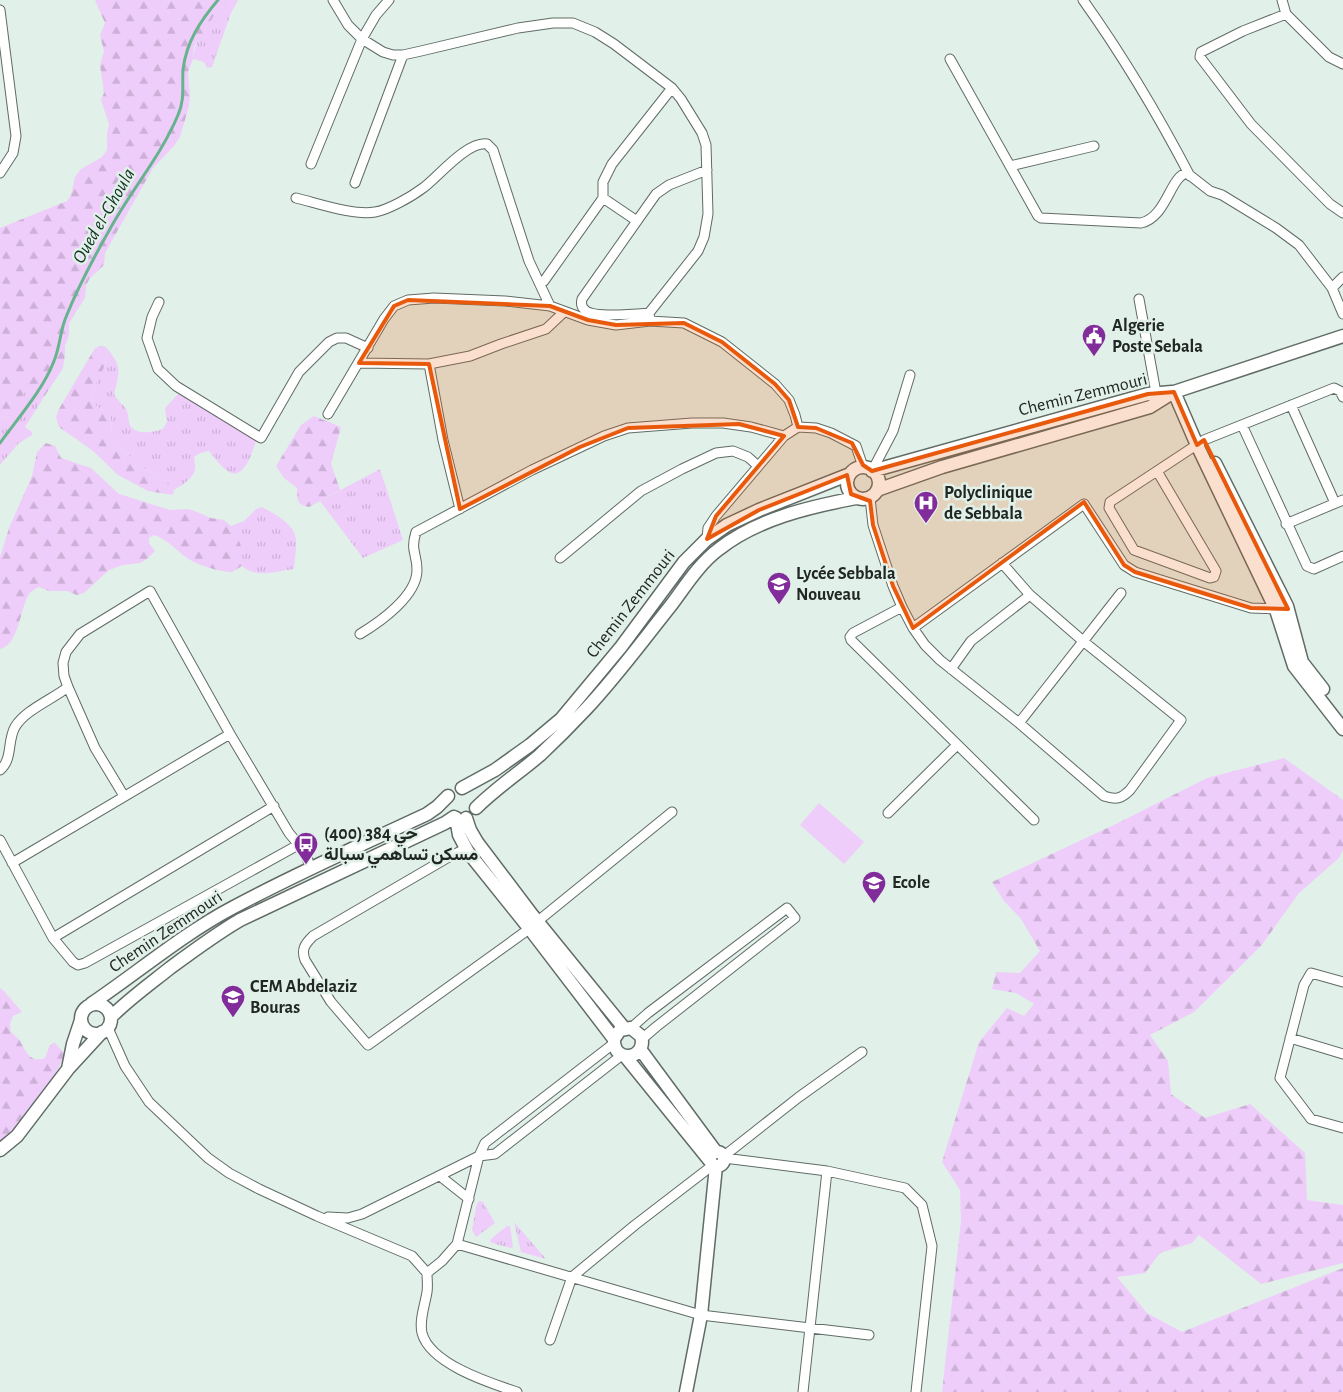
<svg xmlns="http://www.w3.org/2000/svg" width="1343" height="1392" viewBox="0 0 1343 1392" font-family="'Alegreya Sans',Vazirmatn,sans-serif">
<defs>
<pattern id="grass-tufts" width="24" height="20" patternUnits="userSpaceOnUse" patternTransform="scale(1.25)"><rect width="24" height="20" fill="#efcdfb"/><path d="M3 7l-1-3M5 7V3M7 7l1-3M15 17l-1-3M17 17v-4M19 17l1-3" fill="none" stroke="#cdb0d7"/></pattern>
<pattern id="forest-firs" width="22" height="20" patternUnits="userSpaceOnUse" patternTransform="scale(1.25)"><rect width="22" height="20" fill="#efcdfb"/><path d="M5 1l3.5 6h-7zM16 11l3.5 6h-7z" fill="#cdb0d7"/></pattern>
</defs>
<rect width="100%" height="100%" fill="#e1f0e8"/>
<path fill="url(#grass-tufts)" d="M 228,0 L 238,0 L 231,13 L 212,67 L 207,68 L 204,62 L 193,59 C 195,37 213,15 228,0 Z
M 106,347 C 122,366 120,371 114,394 C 117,400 123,404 126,409 C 129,414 128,420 130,425 C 136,436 154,432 163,429 L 167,422 L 165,408 L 180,392 L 256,441 C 252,453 243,485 225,469 C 219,464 214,457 209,451 L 200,453 L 194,457 C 194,461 196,465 195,469 C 194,478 181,486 174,490 L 170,484 L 142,467 L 118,446 L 112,435 L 111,418 L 108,414 L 95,405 L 91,394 L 106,362 Z
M 33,388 L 38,390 L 44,397 L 25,427 L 32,432 L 32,435 L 19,443 L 0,465 L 0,420 C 14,411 18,393 33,388 Z
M 380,469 L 403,540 L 363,558 L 320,501 Z
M 262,507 C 275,514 295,524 296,540 C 297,549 294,560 294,569 C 276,571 257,579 242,566 C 243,554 240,540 232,531 L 231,526 L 244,521 L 256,509 Z
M 480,1201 L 483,1202 L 495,1223 L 476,1237 L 472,1230 L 477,1203 Z
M 514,1222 L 546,1259 L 521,1252 Z
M 507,1226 L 510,1226 L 513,1247 L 511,1248 L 492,1243 L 490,1241 L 492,1238 Z"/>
<path fill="url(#forest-firs)" d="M 95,0 L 228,0 L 213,17 L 194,47 L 193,59 L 188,72 L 190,96 L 189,106 L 180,137 L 174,146 L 153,168 L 105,253 L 104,265 L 90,278 L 86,285 L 85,298 L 69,323 L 69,335 L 65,346 L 65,354 L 63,368 L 44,397 C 30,380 24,393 15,406 C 11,411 5,416 0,420 L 0,228 L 67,201 L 71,195 L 75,177 L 81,169 L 102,157 L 107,150 L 107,134 L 109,124 L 101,100 L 104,93 L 100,65 L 104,51 L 100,35 L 105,23 Z
M 101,346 L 106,347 C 110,363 97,380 91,394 L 95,405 L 108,414 L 111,418 L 112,435 L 118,446 L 142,467 L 170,484 L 174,490 L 173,495 L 148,491 L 118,475 L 93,451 L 59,427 L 56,417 L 59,409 L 95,348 Z
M 314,416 L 341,427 L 331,464 L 340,490 L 309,507 C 295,504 298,500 297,488 L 284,478 L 276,466 L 301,425 Z
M 46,443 L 55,446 L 61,458 L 91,468 L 119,494 L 170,510 L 188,509 L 197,512 L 211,518 L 224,520 L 231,526 C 232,532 234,532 237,537 C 242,544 243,557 242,566 L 232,572 C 220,572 197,565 187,558 C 176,550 167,539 154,535 L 149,538 L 149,543 L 155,551 L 147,559 L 140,563 L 123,565 L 109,570 L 84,593 L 77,595 L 67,591 L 49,591 L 39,587 C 35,589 31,591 29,594 C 20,608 19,645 0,649 L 0,557 L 9,528 L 32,476 L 37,452 Z
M 1284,758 L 1343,800 L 1343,850 L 1339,858 L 1299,893 L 1261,946 L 1194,1012 L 1150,1035 L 1168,1061 L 1171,1094 L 1205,1118 L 1250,1104 L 1305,1153 L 1307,1200 L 1343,1205 L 1343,1263 L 1261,1284 L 1199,1235 L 1192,1243 L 1160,1253 L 1145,1273 L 1117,1277 L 1147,1313 L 1182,1332 L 1343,1268 L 1343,1392 L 942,1392 L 961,1221 L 960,1190 L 942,1162 L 979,1042 L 1007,1008 L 1024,1016 L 1034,1004 L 1016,993 L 992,989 L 996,972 L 1020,973 L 1040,951 L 1021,919 L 1004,901 L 992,882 L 1118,823 L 1207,778 Z
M 0,988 L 4,991 L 22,1012 L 13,1016 L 10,1024 L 11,1032 C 14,1035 18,1038 20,1041 C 26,1052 31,1064 45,1058 L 49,1047 L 54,1042 L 65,1054 C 52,1085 29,1111 7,1137 L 0,1141 Z"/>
<path fill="#efcdfb" d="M 819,803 L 864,842 L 844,864 L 800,825 Z"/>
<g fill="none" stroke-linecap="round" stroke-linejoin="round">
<path stroke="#67b38e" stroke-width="3" d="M 0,443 C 18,418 43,390 54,361 C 60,347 60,331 66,317 C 78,287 94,257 110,229 C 131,190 161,156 178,115 C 185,100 182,86 183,70 C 186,42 201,20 218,0"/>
<defs>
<path id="street" d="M 333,0 L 348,25 L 362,39 L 383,52 L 393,55 L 403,55 L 421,51 L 518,28 L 553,23 L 573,23 L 595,32 L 614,44 L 672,88 L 681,99 L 702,133 L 706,145 L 708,214 L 704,237 L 698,251 L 649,313 L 650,321
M 1083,0 C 1123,56 1158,115 1190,176
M 1282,0 L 1286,14 L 1329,57 L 1343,64
M 0,10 L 16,136 L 13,153 L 0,173
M 1286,14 L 1243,31 L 1201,52 L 1200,57 L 1251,124 L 1330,204 L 1343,213
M 950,59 L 1038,216 L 1041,218 L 1141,223 C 1167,217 1170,176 1187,173 L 1210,191 L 1222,195 L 1276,228 L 1299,245 L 1332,288 L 1343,314
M 311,164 L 362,39 L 376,15 L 389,0
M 1010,166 L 1094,146
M 355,183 L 403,55
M 296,198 C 317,203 354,216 375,212 C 388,210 411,197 423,188 C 438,177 467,141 487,144 L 493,150 L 529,261 L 550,306
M 637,221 L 603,198 L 603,182 L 612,164 L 672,88
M 544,281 L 603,198
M 1332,288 L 1343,277
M 1139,299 L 1156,393
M 159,302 L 152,317 L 147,338 L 158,369 L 176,386 L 261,438 L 299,372 L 329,342 L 337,338 L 346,338 L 368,348
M 649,313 C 637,314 594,318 585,310 C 581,307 581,303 582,299 L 656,194 L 669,185 L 707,170
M 359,363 L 429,364 L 470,356 L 501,344 L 546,329 L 564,312
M 429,364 L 443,440 L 460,509
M 1291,405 L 1335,503
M 328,414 L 384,319 L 394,306 L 408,300 L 434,298 L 505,301 L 550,306 L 588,320 L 616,325 L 650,321 L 684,323 L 722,342 L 775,384 L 789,400 L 795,415 L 798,427
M 1242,425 L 1307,566 L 1314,569 L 1343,556
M 872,471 L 893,431 L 910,375
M 1157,471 L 1216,571 L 1214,577 L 1210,578 L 1134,550 L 1109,508 L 1110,502 L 1204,440 L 1334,388 L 1340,391 L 1343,397
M 870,498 L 873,525 L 893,586 L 902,607 L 913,628 L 925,645 L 940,660 L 1019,723 L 1104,796 C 1116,800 1121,799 1130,790 L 1181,720 L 1083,641 L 1030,595 L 1002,563
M 1286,524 L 1343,500
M 707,539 L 708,528 L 716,516 L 784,436 L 798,427 L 816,428 L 831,433 L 856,446 L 863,467
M 560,558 L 641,491 L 682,469 L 716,453 L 733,451 L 748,457 L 758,466
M 902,607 L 853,633 L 850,637 L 851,640 L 1034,820
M 913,628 L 1084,504 L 1124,565 L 1135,572 L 1251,608 L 1281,609
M 360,634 C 380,622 417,596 417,570 C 417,553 410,551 416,532 L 532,470 L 604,436 L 628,428 L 692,423 L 723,423 L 751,427 L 784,436
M 951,669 L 971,641 L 1030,595
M 1019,723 L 1121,593
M 0,770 C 13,759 7,741 15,727 C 25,710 53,699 68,687
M 124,796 L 95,748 L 68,687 L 64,676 L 63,663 L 66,652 L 80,634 L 150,591 L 230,734 L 289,833 L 304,851 L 311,868
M 888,813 L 957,745
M 0,840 L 53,938 L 73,962 L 78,965 L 85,963 L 298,845
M 468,852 L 461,851 L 447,858 L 313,936 C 305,944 301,949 305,960 L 331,1002 L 368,1045 L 529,929
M 12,863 L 230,734
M 538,921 L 672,812
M 53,938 L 274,806
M 1343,982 L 1311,973 L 1304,985 L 1280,1078 L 1311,1119 L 1343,1128
M 108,1028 L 125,1066 L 149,1102 L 208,1158 L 229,1173 L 259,1189 L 317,1216 L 412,1256 L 427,1273 C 427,1279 428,1286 427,1292 C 425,1305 419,1320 422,1333 C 430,1364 490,1383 517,1392
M 631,1028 L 648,1013 L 787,908 L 795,918 L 656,1027 L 642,1039
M 1290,1038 L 1343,1054
M 724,1156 L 799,1097 L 862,1052
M 724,1158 L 827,1171 L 905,1188 L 922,1205 L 932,1246 L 916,1392
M 440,1176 L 469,1199
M 328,1217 L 348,1218 L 362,1214 L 479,1156 L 495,1154 L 622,1055
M 457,1244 L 701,1315 L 869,1335
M 427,1273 L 442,1261 L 457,1244 L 479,1156 L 485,1143 L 613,1044
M 550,1340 L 572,1277 L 635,1225 L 713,1165
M 803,1392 L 827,1171"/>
<path id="secondary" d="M 1174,392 L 1197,445 L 1276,610 L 1294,666 L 1343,729
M 1215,463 L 1287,606 L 1302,662 L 1323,689
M847 483a16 16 0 1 1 32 0a16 16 0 1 1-32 0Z
M 872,471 L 1148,394 L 1172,392
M 877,490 L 942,467 L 1150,407 L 1174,392 L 1343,336
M 462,788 L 495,770 L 530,745 L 561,719 L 621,647 L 684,562 L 707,539 L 727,525 L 759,510 L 850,474
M 476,808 C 496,788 519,773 540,755 C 556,740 571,725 586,709 C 617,676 644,639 672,604 C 686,585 700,563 719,549 C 757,519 809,507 856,498
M 456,818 L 459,835 L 468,852 L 533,933 L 614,1039 C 613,1065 648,1059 641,1036 L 631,1028 L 620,1030 L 614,1039
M 466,818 L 470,830 L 477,842 L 533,916 L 624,1028
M 91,1004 C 137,973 183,934 232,908 C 295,874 361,845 427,814 L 437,807 L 448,796
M81 1019a15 15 0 1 1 30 0a15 15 0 1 1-30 0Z
M 111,1017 C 129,999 150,984 170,968 C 193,951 216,934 240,920 L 445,823 L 454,817
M 640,1049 L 716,1152
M 625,1056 L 710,1161
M 68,1069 L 73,1044 L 81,1020
M 0,1150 L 17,1136 L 68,1069 L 102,1032
M710 1159a7 7 0 1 1 14 0a7 7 0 1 1-14 0Z
M 686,1392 L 701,1315 L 716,1166"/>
</defs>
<use href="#street" stroke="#606c65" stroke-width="11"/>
<use href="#secondary" stroke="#606c65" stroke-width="15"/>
<use href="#street" stroke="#fff" stroke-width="9"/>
<use href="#secondary" stroke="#fff" stroke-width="12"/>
</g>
<path fill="#e8590c" fill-opacity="0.2" stroke="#e8590c" stroke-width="4" stroke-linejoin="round" d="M 408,300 L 550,306 L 588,320 L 616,325 L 684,323 L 722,342 L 775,384 L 789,400 L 798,427 L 816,428 L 852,443 L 863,465 L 872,471 L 1148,394 L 1174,392 L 1197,445 L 1204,440 L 1288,609 L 1251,608 L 1135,572 L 1124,565 L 1084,502 L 913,628 L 893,586 L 873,525 L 870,501 L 851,494 L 847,475 L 759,510 L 707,539 L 716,516 L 784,436 L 739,424 L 628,428 L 580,447 L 460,509 L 429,364 L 359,363 L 394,306 Z"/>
<defs>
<symbol id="civic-pin" viewBox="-11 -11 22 30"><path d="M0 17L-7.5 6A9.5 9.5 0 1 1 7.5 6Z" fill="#812c9a" stroke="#e1f0e8"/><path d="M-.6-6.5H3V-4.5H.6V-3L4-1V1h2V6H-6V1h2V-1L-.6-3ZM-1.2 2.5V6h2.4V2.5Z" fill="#fff"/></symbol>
<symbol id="hospital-pin" viewBox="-11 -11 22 30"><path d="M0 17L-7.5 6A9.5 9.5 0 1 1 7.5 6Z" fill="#812c9a" stroke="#e1f0e8"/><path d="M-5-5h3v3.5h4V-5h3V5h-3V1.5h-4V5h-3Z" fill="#fff"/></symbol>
<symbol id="school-pin" viewBox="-11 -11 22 30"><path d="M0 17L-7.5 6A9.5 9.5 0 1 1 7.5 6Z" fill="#812c9a" stroke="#e1f0e8"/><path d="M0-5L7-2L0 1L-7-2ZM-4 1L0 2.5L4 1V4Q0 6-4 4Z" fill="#fff"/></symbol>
<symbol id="bus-pin" viewBox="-11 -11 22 30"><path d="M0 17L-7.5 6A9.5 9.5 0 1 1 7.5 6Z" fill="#812c9a" stroke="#e1f0e8"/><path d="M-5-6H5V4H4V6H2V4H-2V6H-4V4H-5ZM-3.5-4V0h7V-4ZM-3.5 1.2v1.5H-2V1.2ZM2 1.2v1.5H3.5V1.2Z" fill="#fff"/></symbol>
</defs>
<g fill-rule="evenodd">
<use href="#civic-pin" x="1080" y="322" width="28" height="38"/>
<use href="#hospital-pin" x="912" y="489" width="28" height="38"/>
<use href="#school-pin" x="765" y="570" width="28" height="38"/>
<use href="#bus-pin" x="292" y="830" width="28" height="38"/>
<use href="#school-pin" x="860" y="869" width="28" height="38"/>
<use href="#school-pin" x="219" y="983" width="28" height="38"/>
</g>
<g text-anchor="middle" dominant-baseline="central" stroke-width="5" stroke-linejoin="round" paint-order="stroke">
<g font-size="18" font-weight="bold" fill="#212724" stroke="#e1f0e8" text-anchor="start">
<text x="1112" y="326">Algerie<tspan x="1112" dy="21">Poste Sebala</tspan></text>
<text x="944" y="493">Polyclinique<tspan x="944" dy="21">de Sebbala</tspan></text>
<text x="796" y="574">Lycée Sebbala<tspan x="796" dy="21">Nouveau</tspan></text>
<text x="324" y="834">حي 384 (400)<tspan x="324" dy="21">مسكن تساهمي سبالة</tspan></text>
<text x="892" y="883">Ecole</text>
<text x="250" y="987">CEM Abdelaziz<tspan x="250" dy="21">Bouras</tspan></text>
</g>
<g font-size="18" fill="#212724" stroke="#e1f0e8">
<text transform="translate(1083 395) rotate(-14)">Chemin Zemmouri</text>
<text transform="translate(631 604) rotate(-52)">Chemin Zemmouri</text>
<text transform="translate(166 932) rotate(-34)">Chemin Zemmouri</text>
</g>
<g font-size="19" font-style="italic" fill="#113324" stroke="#e1f0e8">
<text transform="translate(104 216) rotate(-60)">Oued el-Ghoula</text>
</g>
</g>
</svg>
